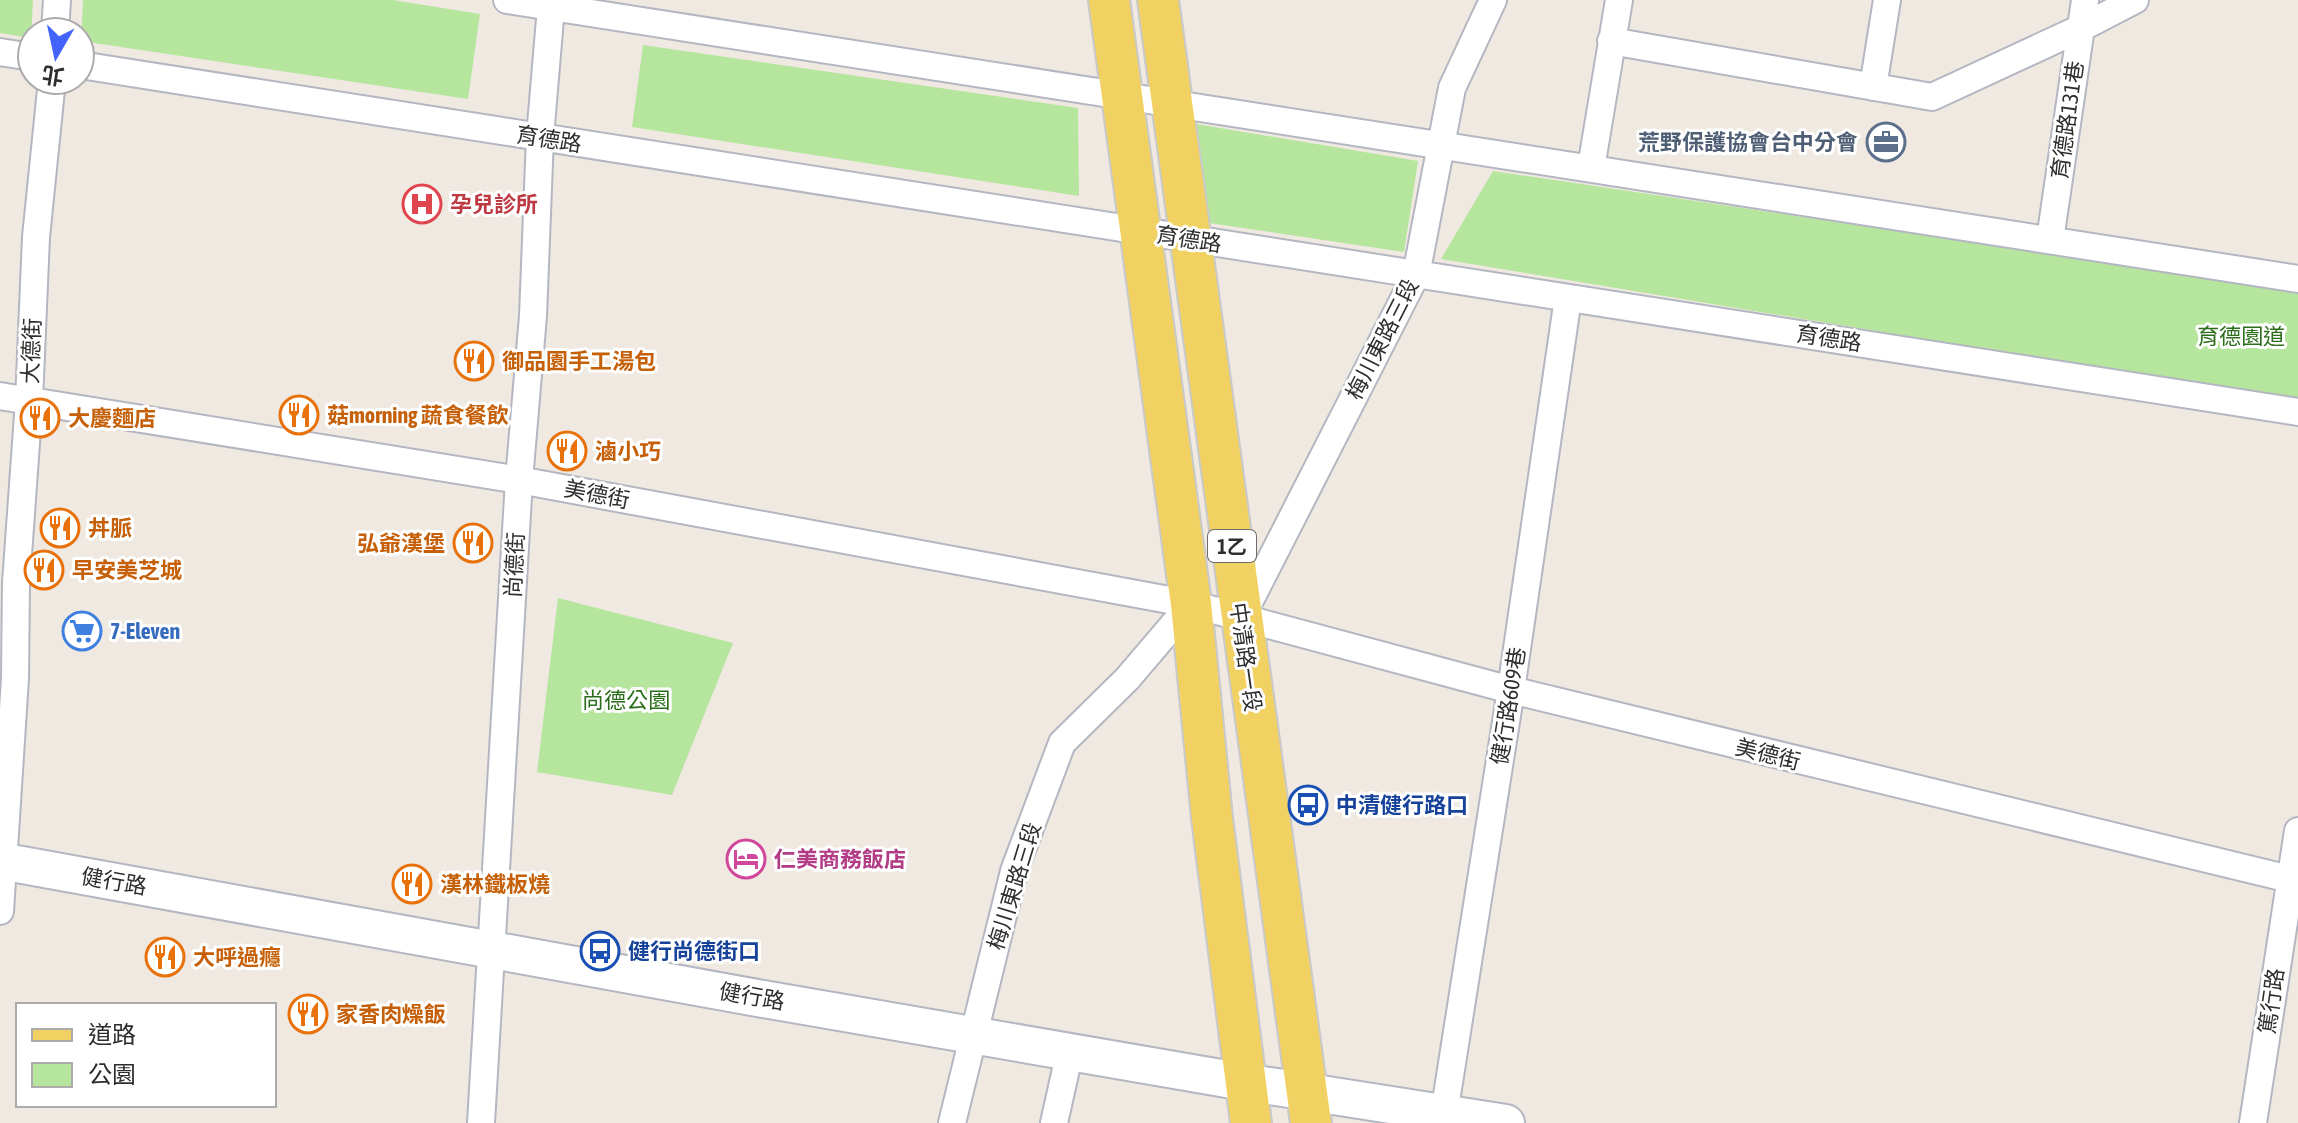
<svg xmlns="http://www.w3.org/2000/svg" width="2298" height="1123" viewBox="0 0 2298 1123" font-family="'Asap Condensed','Noto Sans TC',sans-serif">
<rect width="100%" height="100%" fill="#efe9e1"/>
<path fill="#b6e59e" d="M 0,0 L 33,0 L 31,38 L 0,33 Z
M 83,0 L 393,0 L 480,14 L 468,99 L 81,41 Z
M 643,45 L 1078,108 L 1079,196 L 632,127 Z
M 1196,124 L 1418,161 L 1404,252 L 1209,223 Z
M 1493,171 L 2298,290 L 2298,401 L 1441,259 Z
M 558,598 L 733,643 L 672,795 L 537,772 Z"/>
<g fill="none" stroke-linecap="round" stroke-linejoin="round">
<defs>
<path id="street" d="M 507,0 L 2298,279
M 55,32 L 57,0
M 1611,41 L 1932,97 L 2081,28 L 2135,0
M 0,52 L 32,57
M 80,65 L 2298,412
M 1873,87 L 1887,0
M 1591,168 L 1619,0
M 2050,240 L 2085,0
M 0,396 L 519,480 L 1191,604 L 1511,690 L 2298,881
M 1243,614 L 1416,275 L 1452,88 L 1493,0
M 0,911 L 15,678 L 16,583 L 29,401 L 36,237 L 52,80
M 1444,1114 L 1511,690 L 1568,298
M 481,1123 L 519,480 L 533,316 L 540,137 L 551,7
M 952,1123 L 1014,871 L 1062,743 L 1127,679 L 1191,604
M 1054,1123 L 1070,1051
M 2253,1123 L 2298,831"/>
<path id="secondary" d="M 0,861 L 763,999 L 1244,1082 L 1506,1123"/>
<path id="primary" d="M 1109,0 L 1191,604 L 1212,818 L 1251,1123
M 1158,0 L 1311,1123"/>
</defs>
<use href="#street" stroke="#b4b7c1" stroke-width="30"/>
<use href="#secondary" stroke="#b4b7c1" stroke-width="40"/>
<use href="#primary" stroke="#c9c9c9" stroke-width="44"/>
<use href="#street" stroke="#fff" stroke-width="26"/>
<use href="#secondary" stroke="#fff" stroke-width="36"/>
<use href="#primary" stroke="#f2d163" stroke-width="40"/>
</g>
<defs>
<symbol id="office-ring" viewBox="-11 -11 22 22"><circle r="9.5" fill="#fff" stroke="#5c6f8a" stroke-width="1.5"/><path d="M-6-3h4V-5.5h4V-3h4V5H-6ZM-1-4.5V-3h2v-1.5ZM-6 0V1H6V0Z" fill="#5c6f8a"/></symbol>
<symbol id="hospital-ring" viewBox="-11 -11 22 22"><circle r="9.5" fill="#fff" stroke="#e0444e" stroke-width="1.5"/><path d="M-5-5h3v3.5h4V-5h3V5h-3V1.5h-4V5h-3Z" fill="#e0444e"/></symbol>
<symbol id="restaurant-ring" viewBox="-11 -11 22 22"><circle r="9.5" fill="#fff" stroke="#e8710a" stroke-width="1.5"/><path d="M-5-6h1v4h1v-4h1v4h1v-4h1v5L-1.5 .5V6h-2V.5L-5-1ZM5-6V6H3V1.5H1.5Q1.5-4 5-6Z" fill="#e8710a"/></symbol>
<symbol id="supermarket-ring" viewBox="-11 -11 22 22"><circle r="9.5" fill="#fff" stroke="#3f7fe0" stroke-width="1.5"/><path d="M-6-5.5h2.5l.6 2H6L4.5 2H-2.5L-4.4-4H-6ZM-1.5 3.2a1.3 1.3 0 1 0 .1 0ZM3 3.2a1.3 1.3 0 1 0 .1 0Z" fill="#3f7fe0"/></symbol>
<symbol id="bus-ring" viewBox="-11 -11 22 22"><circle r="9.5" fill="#fff" stroke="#1a4fb4" stroke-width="1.5"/><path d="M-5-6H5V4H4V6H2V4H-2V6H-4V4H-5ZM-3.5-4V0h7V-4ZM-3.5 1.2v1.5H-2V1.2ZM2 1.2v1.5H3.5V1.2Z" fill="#1a4fb4"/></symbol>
<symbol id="hotel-ring" viewBox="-11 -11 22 22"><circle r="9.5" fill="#fff" stroke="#d1479c" stroke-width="1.5"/><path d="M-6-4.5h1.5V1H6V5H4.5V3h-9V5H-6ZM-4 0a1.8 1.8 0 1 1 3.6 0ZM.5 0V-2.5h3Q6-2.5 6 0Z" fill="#d1479c"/></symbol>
</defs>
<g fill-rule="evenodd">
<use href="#office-ring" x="1864" y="120" width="44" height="44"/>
<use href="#hospital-ring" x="400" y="182" width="44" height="44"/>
<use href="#restaurant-ring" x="452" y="339" width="44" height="44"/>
<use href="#restaurant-ring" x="277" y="393" width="44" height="44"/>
<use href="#restaurant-ring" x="18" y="396" width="44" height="44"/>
<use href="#restaurant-ring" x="545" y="429" width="44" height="44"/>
<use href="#restaurant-ring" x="38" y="506" width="44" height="44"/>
<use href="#restaurant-ring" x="451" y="521" width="44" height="44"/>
<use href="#restaurant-ring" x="22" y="548" width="44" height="44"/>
<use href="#supermarket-ring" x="60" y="609" width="44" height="44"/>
<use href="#bus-ring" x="1286" y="783" width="44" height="44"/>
<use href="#hotel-ring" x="724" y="837" width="44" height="44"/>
<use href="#restaurant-ring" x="390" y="862" width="44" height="44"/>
<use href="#bus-ring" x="578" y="929" width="44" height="44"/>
<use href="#restaurant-ring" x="143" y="935" width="44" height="44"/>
<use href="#restaurant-ring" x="286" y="992" width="44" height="44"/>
</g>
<g text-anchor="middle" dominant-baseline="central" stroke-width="6" stroke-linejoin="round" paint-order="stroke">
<rect fill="#fff" stroke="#6d6d6d" stroke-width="2" x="1208" y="530" width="48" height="32" rx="6"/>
<g font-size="20" font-weight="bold" fill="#2e2e2e">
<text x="1232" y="546">1乙</text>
</g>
<g font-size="22" fill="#2e2e2e" stroke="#fff">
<text transform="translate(2067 120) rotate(-82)">育德路131巷</text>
<text transform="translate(549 139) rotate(9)">育德路</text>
<text transform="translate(1189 239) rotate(9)">育德路</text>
<text transform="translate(1829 338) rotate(9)">育德路</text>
<text transform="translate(1382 339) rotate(-63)">梅川東路三段</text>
<text transform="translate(31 351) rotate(-88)">大德街</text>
<text transform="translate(597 494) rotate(11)">美德街</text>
<text transform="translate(514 565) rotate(-87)">尚德街</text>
<text transform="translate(1246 657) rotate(82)">中清路一段</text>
<text transform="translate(1508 706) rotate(-81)">健行路609巷</text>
<text transform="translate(1768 754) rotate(14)">美德街</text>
<text transform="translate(114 881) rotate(10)">健行路</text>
<text transform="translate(1014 886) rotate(-73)">梅川東路三段</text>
<text transform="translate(752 996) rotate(10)">健行路</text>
<text transform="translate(2271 1001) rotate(-82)">篤行路</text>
</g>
<g font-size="22" font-weight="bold" fill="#4e5e75" stroke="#fff" text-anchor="end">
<text x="1858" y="142">荒野保護協會台中分會</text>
</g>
<g font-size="22" font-weight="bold" fill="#be3a42" stroke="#fff" text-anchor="start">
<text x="450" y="204">孕兒診所</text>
</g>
<g font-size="22" fill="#2c6e1b" stroke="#fff">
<text x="2241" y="336">育德園道</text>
<text x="626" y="700">尚德公園</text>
</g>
<g font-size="22" font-weight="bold" fill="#c56008" stroke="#fff" text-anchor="start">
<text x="502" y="361">御品園手工湯包</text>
<text x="327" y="415">菇morning 蔬食餐飲</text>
<text x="68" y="418">大慶麵店</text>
<text x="595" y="451">滷小巧</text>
<text x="88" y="528">丼脈</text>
<text x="445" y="543" text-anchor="end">弘爺漢堡</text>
<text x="72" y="570">早安美芝城</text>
<text x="440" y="884">漢林鐵板燒</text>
<text x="193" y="957">大呼過癮</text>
<text x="336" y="1014">家香肉燥飯</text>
</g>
<g font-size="22" font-weight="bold" fill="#366cbe" stroke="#fff" text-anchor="start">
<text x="110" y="631">7-Eleven</text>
</g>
<g font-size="22" font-weight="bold" fill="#164399" stroke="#fff" text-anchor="start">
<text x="1336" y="805">中清健行路口</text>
<text x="628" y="951">健行尚德街口</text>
</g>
<g font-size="22" font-weight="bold" fill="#b23c85" stroke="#fff" text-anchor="start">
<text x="774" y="859">仁美商務飯店</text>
</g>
</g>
<rect x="16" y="1003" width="260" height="104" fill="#ffffff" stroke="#ababab" stroke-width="2"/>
<rect x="32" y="1029" width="40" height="12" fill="#f2d163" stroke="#ababab" stroke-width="2"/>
<text x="88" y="1043" font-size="24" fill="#2e2e2e">道路</text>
<rect x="32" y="1063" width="40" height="24" fill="#b6e59e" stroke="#ababab" stroke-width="2"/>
<text x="88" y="1083" font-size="24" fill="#2e2e2e">公園</text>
<g transform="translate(56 56) rotate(189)"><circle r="38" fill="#ffffff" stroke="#ababab" stroke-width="2"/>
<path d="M0-6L14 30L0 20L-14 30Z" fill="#4264fb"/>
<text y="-12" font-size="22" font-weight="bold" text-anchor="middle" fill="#2e2e2e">北</text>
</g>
</svg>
